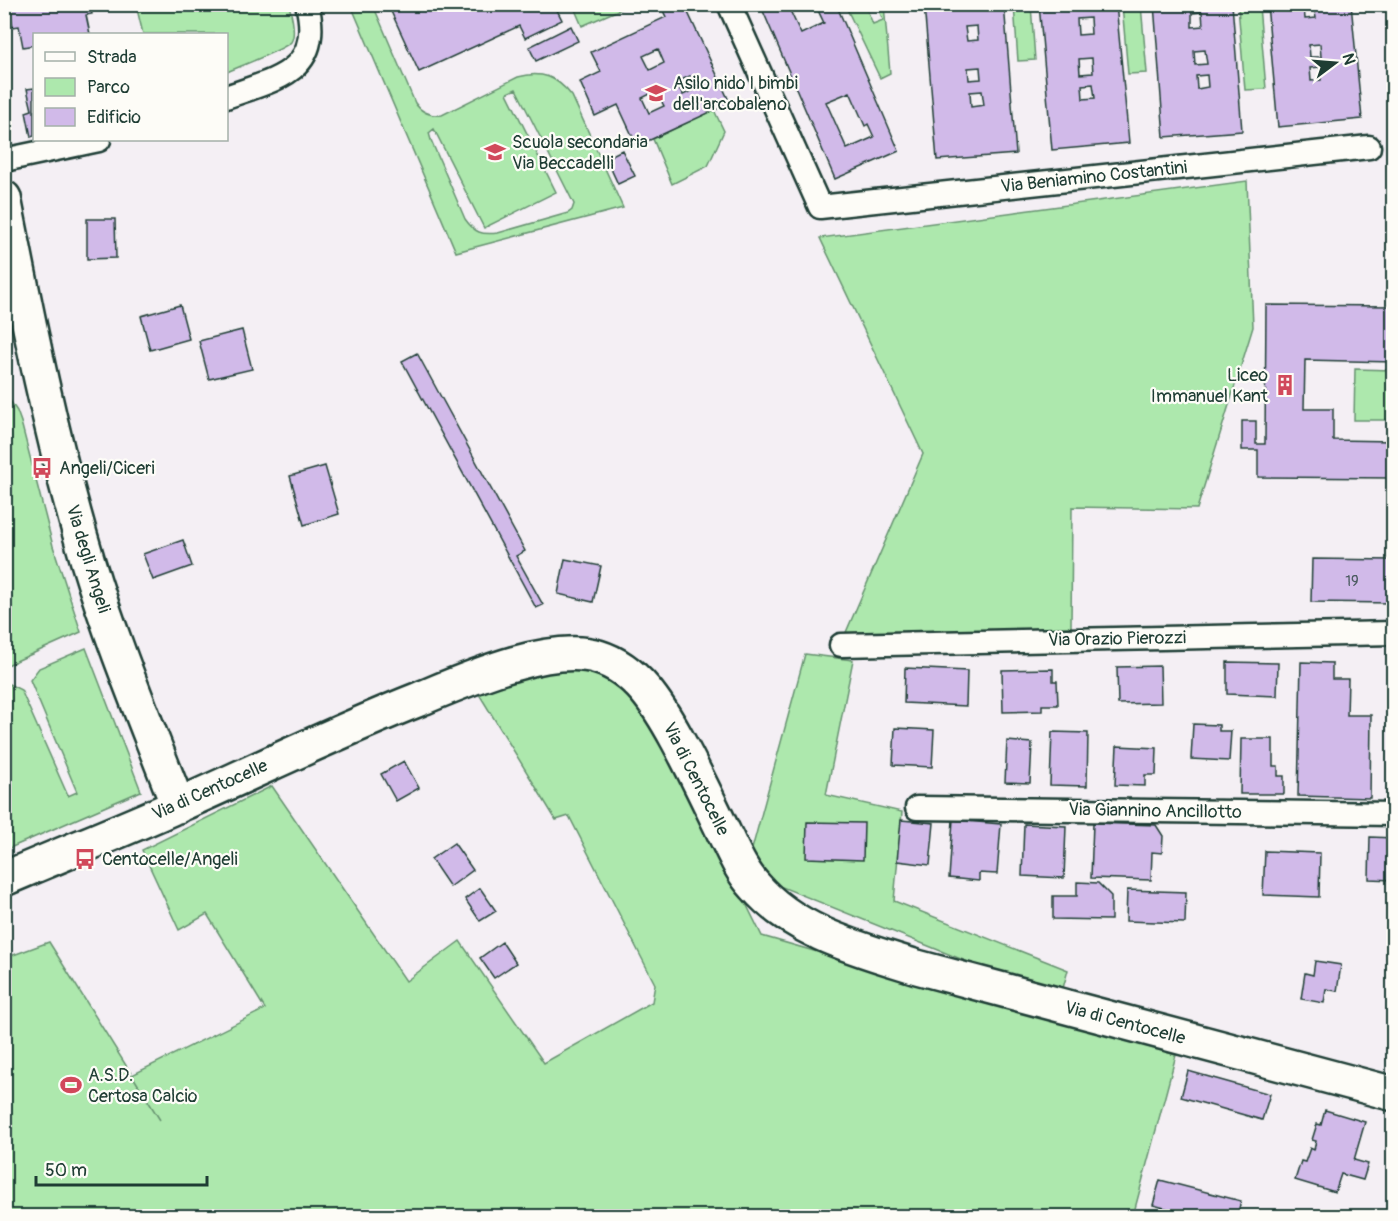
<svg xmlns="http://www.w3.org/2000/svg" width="1398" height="1221" viewBox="0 0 1398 1221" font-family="Pangolin,sans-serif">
<rect width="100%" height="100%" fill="#f4eff4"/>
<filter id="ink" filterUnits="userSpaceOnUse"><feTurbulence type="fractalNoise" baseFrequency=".0167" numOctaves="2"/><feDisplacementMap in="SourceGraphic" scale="12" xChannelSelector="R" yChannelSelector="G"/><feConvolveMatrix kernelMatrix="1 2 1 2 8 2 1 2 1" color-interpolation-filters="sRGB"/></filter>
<g filter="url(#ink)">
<path fill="#ade8ad" stroke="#669270" stroke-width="1.5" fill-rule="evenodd" d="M 136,5 L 289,5 C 291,13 297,33 291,42 C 285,49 238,67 227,72 L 226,34 L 143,34 Z
M 351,5 L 373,5 L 415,103 C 421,112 431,116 442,115 L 518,77 C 542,70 557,77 572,96 L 623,208 L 456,252 ZM 516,89 L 574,204 L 572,210 L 568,213 L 498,233 C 481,235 475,233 465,219 L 431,140 L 429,133 L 434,129 L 484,228 L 556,192 L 507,93 Z
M 573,5 L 630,5 L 582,26 Z
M 845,5 L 884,5 L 890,73 L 880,78 ZM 877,6 L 883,20 L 873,24 L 867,10 Z
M 1014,5 L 1031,5 L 1035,60 L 1018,61 Z
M 1122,5 L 1141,5 L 1147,73 L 1128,74 Z
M 1259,6 L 1266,89 L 1245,90 L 1238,7 Z
M 714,110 L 724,131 L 708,166 L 672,184 L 653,139 Z
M 1247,181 L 1253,327 L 1197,509 L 1072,507 L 1071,627 L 844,637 L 923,454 L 820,238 Z
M 1355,369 L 1393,370 L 1393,420 L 1354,420 Z
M 4,392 L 17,411 L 21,422 L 53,546 L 81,632 L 5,666 Z
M 86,648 L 141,791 L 5,850 L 5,685 L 9,684 L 21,690 L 68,796 L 77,792 L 30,680 L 39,668 Z
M 805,654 L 853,660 L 826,795 L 902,812 L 894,901 L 1068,970 L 1060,999 L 762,879 L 749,860 Z
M 581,666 L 631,689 L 721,853 L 762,936 L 1176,1055 L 1133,1216 L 5,1216 L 5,958 L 49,942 L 160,1120 L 132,1075 L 265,1009 L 207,914 L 179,930 L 142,850 L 272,786 L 406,981 L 460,941 L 544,1063 L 652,1002 L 655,984 L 569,816 L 556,820 L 479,694 L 523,672 Z"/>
<path fill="#d1bae9" stroke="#1f3d34" stroke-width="1.5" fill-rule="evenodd" d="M 9,4 L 90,4 L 92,14 L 86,15 L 90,34 L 34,34 L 34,45 L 23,47 L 19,26 L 13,27 Z
M 393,4 L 554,4 L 562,20 L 525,38 L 519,26 L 419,72 L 389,7 Z
M 660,4 L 684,4 L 730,103 L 637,146 L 618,105 L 595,116 L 580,82 L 601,72 L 591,52 L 666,17 ZM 658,49 L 664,63 L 650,70 L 643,56 ZM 690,76 L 696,89 L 683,95 L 676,82 ZM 656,91 L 664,106 L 649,113 L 642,98 Z
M 760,4 L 787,4 L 801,34 L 824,23 L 815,4 L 836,4 L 899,151 L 835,179 ZM 850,92 L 865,126 L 868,124 L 874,137 L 847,149 L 826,102 Z
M 924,4 L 1004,4 L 1016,154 L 937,160 ZM 977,26 L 978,40 L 967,41 L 965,27 ZM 980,67 L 981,79 L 969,80 L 968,68 ZM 982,91 L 984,105 L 971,107 L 970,92 Z
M 1039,4 L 1116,4 L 1129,143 L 1052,150 ZM 1090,18 L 1091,34 L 1078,35 L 1077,19 ZM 1092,58 L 1093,73 L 1080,74 L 1079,59 ZM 1093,84 L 1095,98 L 1083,99 L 1082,85 Z
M 1154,4 L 1232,4 L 1242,131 L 1164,137 ZM 1202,12 L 1203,26 L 1192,27 L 1192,13 ZM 1205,50 L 1207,64 L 1195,65 L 1194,51 ZM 1207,75 L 1208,87 L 1197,89 L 1196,76 Z
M 1267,4 L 1351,4 L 1362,119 L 1278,127 ZM 1314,6 L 1316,18 L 1305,19 L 1304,7 ZM 1320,44 L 1321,57 L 1310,57 L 1309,45 ZM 1320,67 L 1321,80 L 1311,81 L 1310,68 Z
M 571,26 L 578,41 L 536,61 L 529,47 Z
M 34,88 L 34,136 L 31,137 L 26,112 L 32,110 L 27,89 Z
M 622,150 L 635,176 L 618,184 L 606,158 Z
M 87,219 L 115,219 L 116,258 L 87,259 Z
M 180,305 L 189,339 L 150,350 L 141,316 Z
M 1266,305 L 1394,306 L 1394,362 L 1305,360 L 1304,409 L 1333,409 L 1333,440 L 1394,441 L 1394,478 L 1258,477 L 1258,450 L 1242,450 L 1242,421 L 1256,421 L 1256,444 L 1265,444 Z
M 242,330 L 252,369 L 209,379 L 199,341 Z
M 417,353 L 525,551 L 516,556 L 543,605 L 536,608 L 402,361 Z
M 325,466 L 339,514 L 304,525 L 290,476 Z
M 183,540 L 192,566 L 153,580 L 143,554 Z
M 565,559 L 601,566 L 593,602 L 558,594 Z
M 1312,559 L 1394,560 L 1394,603 L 1311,602 Z
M 1227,662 L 1278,663 L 1277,696 L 1227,694 Z
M 1301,662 L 1332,663 L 1332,679 L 1348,679 L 1347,715 L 1371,715 L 1370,798 L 1298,796 Z
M 1160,666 L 1161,703 L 1118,704 L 1117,667 Z
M 905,668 L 967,671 L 966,706 L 904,703 Z
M 1053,669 L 1053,681 L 1057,681 L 1058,705 L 1042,705 L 1042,711 L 1003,712 L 1002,670 Z
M 1193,724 L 1219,725 L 1219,731 L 1231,731 L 1229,761 L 1191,759 Z
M 895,728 L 934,730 L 932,767 L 893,765 Z
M 1052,732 L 1088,733 L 1087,786 L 1050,785 Z
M 1241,739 L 1273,739 L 1273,766 L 1278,766 L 1278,776 L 1284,776 L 1284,794 L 1240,794 Z
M 1007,741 L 1032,743 L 1030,783 L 1005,782 Z
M 1117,746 L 1157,748 L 1156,775 L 1145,775 L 1145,786 L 1115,785 Z
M 404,761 L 419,788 L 396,801 L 381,774 Z
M 901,820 L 934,823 L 930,865 L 897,861 Z
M 953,820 L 1001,824 L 997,874 L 979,873 L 979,881 L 949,878 Z
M 807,822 L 864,823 L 863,860 L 806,858 Z
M 1093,823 L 1156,825 L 1163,836 L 1162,853 L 1152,852 L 1151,880 L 1091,878 Z
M 1024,824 L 1066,826 L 1064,878 L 1022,876 Z
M 1370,837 L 1394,838 L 1394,880 L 1369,879 Z
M 454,843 L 473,870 L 450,887 L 431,859 Z
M 1265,851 L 1320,853 L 1319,897 L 1263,895 Z
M 1077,882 L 1098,883 L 1111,896 L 1111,920 L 1053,919 L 1053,896 L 1077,896 Z
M 480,888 L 496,911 L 480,921 L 465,899 Z
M 1127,890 L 1186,892 L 1185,923 L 1126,921 Z
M 502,942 L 516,963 L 494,978 L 480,958 Z
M 1315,961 L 1341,965 L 1337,991 L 1326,989 L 1324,1003 L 1301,999 L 1305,973 L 1313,975 Z
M 1188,1071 L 1270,1094 L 1262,1120 L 1181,1097 Z
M 1325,1110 L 1365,1122 L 1354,1160 L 1368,1164 L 1363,1180 L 1341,1174 L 1335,1192 L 1295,1180 L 1301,1161 L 1305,1162 L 1310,1148 L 1314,1150 L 1316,1141 L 1312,1140 L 1317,1124 L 1321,1125 Z
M 1160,1180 L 1241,1201 L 1237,1216 L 1196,1216 L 1153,1205 Z"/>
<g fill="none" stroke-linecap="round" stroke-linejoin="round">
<defs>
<path id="street" d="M 729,4 L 820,207 L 1369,147
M 226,97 C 276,79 324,72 307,4
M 4,160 L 99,140
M 841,645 L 1394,633
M 917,808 L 1394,814"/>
<path id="secondary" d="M 4,198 C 28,321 52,443 88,562 C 113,645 147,725 178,806
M 4,879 C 62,854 121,831 179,805 C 258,770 336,732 417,700 C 463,681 550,642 598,657 C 637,669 659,706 677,739 C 694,770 709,802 724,833 C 733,851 741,871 755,886 C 795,933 860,949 917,967 L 1394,1094"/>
</defs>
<use href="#street" stroke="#1f3d34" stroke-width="27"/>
<use href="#secondary" stroke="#1f3d34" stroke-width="38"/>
<use href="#street" stroke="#fdfcf7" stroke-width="22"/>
<use href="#secondary" stroke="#fdfcf7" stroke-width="33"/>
</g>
</g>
<defs>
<symbol id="school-bare" viewBox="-9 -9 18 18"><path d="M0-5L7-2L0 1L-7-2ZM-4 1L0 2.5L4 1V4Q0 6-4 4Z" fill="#d1495b" stroke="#fdfcf7" stroke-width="2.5" paint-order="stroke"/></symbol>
<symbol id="building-bare" viewBox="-9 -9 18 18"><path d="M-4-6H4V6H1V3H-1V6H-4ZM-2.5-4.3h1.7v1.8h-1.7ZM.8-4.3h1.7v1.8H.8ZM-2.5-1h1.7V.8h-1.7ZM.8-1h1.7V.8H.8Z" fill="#d1495b" stroke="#fdfcf7" stroke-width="2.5" paint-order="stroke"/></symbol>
<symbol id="bus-bare" viewBox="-9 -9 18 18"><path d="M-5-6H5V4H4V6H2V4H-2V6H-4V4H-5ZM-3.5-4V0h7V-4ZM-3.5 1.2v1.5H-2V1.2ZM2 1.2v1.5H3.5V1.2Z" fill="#d1495b" stroke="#fdfcf7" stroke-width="2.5" paint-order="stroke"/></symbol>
<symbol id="stadium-bare" viewBox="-9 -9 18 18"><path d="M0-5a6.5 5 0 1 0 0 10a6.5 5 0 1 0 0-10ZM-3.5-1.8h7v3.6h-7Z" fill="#d1495b" stroke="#fdfcf7" stroke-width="2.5" paint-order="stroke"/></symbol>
</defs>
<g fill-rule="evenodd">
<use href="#school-bare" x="641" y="78" width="30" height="30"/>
<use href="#school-bare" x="480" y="137" width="30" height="30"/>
<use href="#building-bare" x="1270" y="370" width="30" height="30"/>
<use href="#bus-bare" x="27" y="453" width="30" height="30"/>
<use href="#bus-bare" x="70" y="844" width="30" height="30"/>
<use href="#stadium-bare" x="56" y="1070" width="30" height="30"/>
</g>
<g text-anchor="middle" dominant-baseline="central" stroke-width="4.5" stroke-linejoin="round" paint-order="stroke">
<g font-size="15" fill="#4c5c61">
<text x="1352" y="581">19</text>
</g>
<g font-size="18" fill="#1f3d34" stroke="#fdfcf7" text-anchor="start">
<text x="673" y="83">Asilo nido I bimbi<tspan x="673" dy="21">dell'arcobaleno</tspan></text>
<text x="512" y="142">Scuola secondaria<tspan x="512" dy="21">Via Beccadelli</tspan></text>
<text x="1268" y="375" text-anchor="end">Liceo<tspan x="1268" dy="21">Immanuel Kant</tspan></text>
<text x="59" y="468">Angeli/Ciceri</text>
<text x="102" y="859">Centocelle/Angeli</text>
<text x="88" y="1075">A.S.D.<tspan x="88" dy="21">Certosa Calcio</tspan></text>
</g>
<g font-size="18" fill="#1f3d34" stroke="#fdfcf7">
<text transform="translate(1094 177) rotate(-6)">Via Beniamino Costantini</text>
<text transform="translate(88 559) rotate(73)">Via degli Angeli</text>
<text transform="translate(1117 639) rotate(-1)">Via Orazio Pierozzi</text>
<text transform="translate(696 779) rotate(63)">Via di Centocelle</text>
<text transform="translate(210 790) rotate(-24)">Via di Centocelle</text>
<text transform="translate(1155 811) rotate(1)">Via Giannino Ancillotto</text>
<text transform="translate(1125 1023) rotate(15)">Via di Centocelle</text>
</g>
</g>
<rect width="1398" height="1221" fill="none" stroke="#fdfcf7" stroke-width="24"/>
<rect x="12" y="12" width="1374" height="1197" fill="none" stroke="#1f3d34" stroke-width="2" filter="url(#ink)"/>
<rect x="33" y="33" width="195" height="108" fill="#fdfcf7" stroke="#a4b0a9" stroke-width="1.5"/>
<rect x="45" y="52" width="30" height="9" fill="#fdfcf7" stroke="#a4b0a9" stroke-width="1.5"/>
<text x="87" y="63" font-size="18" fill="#1f3d34">Strada</text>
<rect x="45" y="78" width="30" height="18" fill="#ade8ad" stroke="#a4b0a9" stroke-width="1.5"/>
<text x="87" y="93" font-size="18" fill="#1f3d34">Parco</text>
<rect x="45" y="108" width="30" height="18" fill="#d1bae9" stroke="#a4b0a9" stroke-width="1.5"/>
<text x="87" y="123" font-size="18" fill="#1f3d34">Edificio</text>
<g transform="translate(1335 63) rotate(74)" stroke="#fdfcf7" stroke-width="4.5" paint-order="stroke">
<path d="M0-4.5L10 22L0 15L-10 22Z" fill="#1f3d34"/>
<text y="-9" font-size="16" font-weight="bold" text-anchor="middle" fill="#1f3d34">N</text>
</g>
<path d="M36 1176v9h171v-9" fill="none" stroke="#1f3d34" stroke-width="3"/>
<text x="45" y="1176" font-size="18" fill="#1f3d34" stroke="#fdfcf7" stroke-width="4.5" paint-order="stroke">50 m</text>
</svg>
